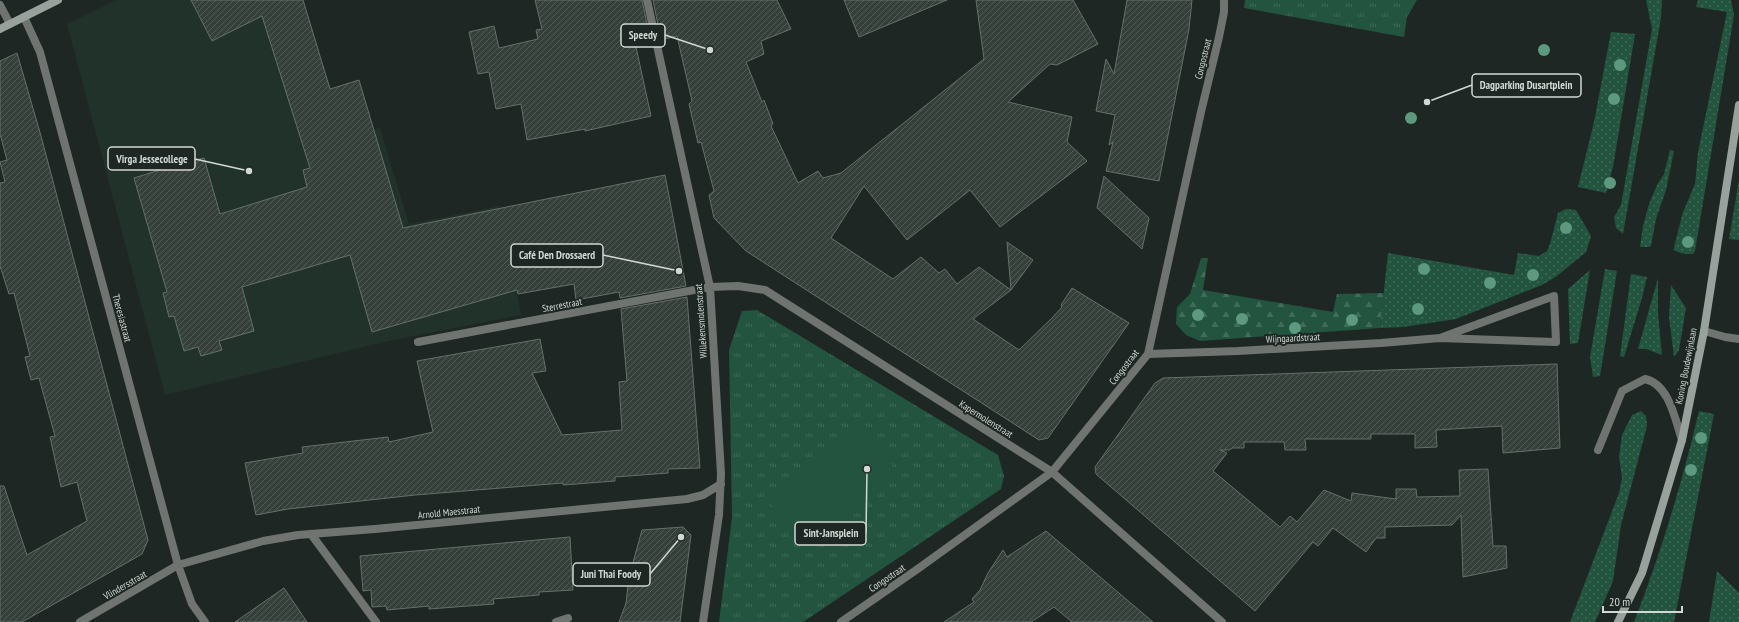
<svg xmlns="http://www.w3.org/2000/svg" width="1739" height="622" viewBox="0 0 1739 622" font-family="'PT Sans Narrow',sans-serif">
<defs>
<pattern id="grass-dots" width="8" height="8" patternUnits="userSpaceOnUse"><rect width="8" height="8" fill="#22543f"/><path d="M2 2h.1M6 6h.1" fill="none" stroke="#416c5a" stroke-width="1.8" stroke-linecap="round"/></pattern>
<pattern id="forest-firs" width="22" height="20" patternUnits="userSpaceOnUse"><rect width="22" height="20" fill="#22543f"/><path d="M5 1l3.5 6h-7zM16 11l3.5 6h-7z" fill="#416c5a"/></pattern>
<pattern id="park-tufts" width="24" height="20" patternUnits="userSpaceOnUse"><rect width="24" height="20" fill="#22543f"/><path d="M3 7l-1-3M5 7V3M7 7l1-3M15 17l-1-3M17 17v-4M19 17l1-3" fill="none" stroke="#416c5a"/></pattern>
<pattern id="building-hatch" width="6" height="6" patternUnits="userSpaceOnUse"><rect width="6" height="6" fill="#36403b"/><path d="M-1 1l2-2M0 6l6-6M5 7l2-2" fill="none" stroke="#525b56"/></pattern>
</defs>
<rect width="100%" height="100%" fill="#1e2723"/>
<path fill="#21322a" d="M 116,0 L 301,0 L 348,136 L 380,128 L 409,224 L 500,206 L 521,315 L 388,341 L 165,395 L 67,24 Z"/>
<path fill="url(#grass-dots)" d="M 1646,0 L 1662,0 L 1661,18 L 1623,234 L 1616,228 L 1614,217 L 1621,205 L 1652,29 Z
M 1698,0 L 1731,0 L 1734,15 L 1695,251 L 1693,254 C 1686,254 1680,254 1674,250 L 1674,247 L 1683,212 L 1695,184 L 1698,152 L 1727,12 L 1696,7 Z
M 1611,32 L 1635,34 L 1613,167 L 1606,193 L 1578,187 L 1594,122 Z
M 1670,150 L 1674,151 L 1666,190 L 1656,219 L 1651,246 L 1649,247 L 1640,247 L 1643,226 L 1649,204 L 1657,185 L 1664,174 Z
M 1739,180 L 1739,240 L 1729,239 Z
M 1566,209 L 1576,210 L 1591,236 L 1586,252 L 1557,276 L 1542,285 L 1456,319 L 1403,327 L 1380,328 L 1388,253 L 1514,275 L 1518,253 L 1539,256 L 1547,251 L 1550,244 L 1558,213 Z
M 1605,269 L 1617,271 L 1600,376 L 1593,377 L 1590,357 Z
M 1590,270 L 1578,343 L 1570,344 L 1568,289 Z
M 1631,274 L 1647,277 L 1642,298 L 1624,357 L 1620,356 Z
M 1658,278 L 1658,314 L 1662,355 L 1646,349 L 1638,349 Z
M 1671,285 L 1686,308 L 1679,350 L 1674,357 L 1669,317 Z
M 1641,411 L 1646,416 L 1647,426 L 1621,525 L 1613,581 L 1595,622 L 1570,622 L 1619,493 L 1622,478 L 1619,457 L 1622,435 L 1632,415 Z
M 1699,411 L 1714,414 L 1674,622 L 1634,622 C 1661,553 1682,483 1699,411 Z
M 1717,571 L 1739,593 L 1739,622 L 1709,622 Z"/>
<path fill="url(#forest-firs)" d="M 1201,258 L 1208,258 L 1203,290 L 1333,312 L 1337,294 L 1384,293 L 1380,328 L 1200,341 L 1186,335 L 1176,324 L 1177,307 L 1190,294 Z"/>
<path fill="url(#park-tufts)" d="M 1245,0 L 1417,0 L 1407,17 L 1404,37 L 1244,8 Z
M 757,310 L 998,455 L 1004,476 L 1001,489 L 803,622 L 719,622 L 732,517 L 729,350 L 742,311 Z"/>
<path fill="#22543f" d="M 864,427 L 898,474 L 801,544 L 766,497 Z"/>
<path fill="url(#building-hatch)" stroke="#65706a" d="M 191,0 L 303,0 L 330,89 L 359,80 L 403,228 L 665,175 L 686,286 L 620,298 L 619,292 L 576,300 L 574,284 L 518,294 L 517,290 L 372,332 L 350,255 L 242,287 L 254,331 L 219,341 L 222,350 L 201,356 L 198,347 L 184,351 L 174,316 L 169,317 L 163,293 L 167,292 L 134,178 L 163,169 L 160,158 L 185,150 L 188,162 L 204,158 L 220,214 L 307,187 L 303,170 L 310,168 L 262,16 L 212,41 Z
M 535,0 L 642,0 L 651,43 L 636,47 L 651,116 L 585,131 L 585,129 L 527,140 L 521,104 L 496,109 L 489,72 L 478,74 L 469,32 L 494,26 L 499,48 L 538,39 L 536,30 L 542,29 Z
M 653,0 L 777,0 L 791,29 L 761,41 L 764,54 L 746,62 L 762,102 L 764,100 L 773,124 L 771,126 L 798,183 L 818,171 L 823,178 L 841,173 L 984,59 L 976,0 L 1073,0 L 1098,44 L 1057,65 L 1050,64 L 1008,102 L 1072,117 L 1067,142 L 1087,161 L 1000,227 L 970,190 L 907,240 L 864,186 L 831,238 L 893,279 L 921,257 L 939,273 L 945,269 L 957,284 L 979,267 L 1011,290 L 1007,242 L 1033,260 L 1011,290 L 973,319 L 1019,350 L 1053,317 L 1062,307 L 1061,305 L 1072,288 L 1129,323 L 1048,438 L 1039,440 L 746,251 L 714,218 L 709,195 L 714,191 L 701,142 L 698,143 L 689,104 L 692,101 L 677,36 L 661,40 Z
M 844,0 L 947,0 L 859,37 Z
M 1127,0 L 1192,0 L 1189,29 L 1159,181 L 1106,171 L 1113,142 L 1109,145 L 1115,115 L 1096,111 L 1106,59 L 1114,74 Z
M 17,53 L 41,136 L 148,540 L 142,554 L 54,604 L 22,622 L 0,622 L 0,486 L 4,486 L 27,555 L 87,521 L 77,482 L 61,487 L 50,437 L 55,436 L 39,378 L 31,380 L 25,357 L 30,356 L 14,293 L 9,294 L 0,266 L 0,183 L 5,182 L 0,162 L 7,160 L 0,134 L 0,61 Z
M 1104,176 L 1149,218 L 1142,249 L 1097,208 Z
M 687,297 L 700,468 L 668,469 L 668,473 L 615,477 L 615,481 L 563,485 L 563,483 L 415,495 L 288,509 L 256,515 L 245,463 L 303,453 L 302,447 L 388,437 L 389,442 L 433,432 L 417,361 L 540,339 L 546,371 L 532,373 L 562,435 L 622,430 L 619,382 L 627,381 L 621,309 Z
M 1557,364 L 1560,448 L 1503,453 L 1502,426 L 1436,430 L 1437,447 L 1415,448 L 1415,434 L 1371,434 L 1371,439 L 1305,439 L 1306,450 L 1285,450 L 1284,442 L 1244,442 L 1244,448 L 1232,448 L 1230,450 L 1220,450 L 1227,453 L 1213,471 L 1280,527 L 1290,516 L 1297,522 L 1324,490 L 1351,501 L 1352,493 L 1396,499 L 1396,489 L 1416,489 L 1417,497 L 1460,496 L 1459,470 L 1488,469 L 1493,546 L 1506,546 L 1507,568 L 1463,577 L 1461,515 L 1452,525 L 1385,527 L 1385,538 L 1376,538 L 1366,552 L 1333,528 L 1318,546 L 1313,542 L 1255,611 L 1096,474 L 1095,467 L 1155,383 L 1163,378 Z
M 683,527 L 691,535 L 680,622 L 619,622 L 626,603 L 629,577 L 642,530 Z
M 1046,531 L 1073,554 L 1153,622 L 1072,622 L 1054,607 L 1031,622 L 944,622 L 974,602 L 972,599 L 980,590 L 988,573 L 1003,550 L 1007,557 Z
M 570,537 L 573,590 L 539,592 L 539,595 L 493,599 L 494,604 L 429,609 L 429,606 L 387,610 L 386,606 L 372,607 L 371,590 L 363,591 L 360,556 Z
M 284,588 L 307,622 L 235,622 Z"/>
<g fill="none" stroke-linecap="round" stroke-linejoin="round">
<path stroke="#6f7471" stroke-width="8" d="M 0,5 L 10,24
M 1704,331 L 1725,337 L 1739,339
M 311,534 L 376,622
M 556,622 L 568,618"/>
<path stroke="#6f7471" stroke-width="8" d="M 647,0 L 710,287 L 721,474 L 719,515 L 703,622
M 24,17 L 40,52 L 178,565 L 192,604 L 205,622
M 418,342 L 710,287 L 738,286 L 765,290 L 1052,472 L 1222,622
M 1148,354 L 1238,351 L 1381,343 L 1440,338 L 1556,342 L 1554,296 L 1440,338
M 1598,450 L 1622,391 L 1645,379 C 1669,384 1675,419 1682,440
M 80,622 L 178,565 L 263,541 L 298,535 L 375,529 L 687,499 L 703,495 L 721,484
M 841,622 L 919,568 L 1052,472 L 1148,354 L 1201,112 L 1219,37 L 1224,12 L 1224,0"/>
<path stroke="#99a19d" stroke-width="8" d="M 0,29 L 58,0
M 1618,622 L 1642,573 L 1682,440 L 1704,331 L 1739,105"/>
</g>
<g fill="#5d997e">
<circle cx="1544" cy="50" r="6"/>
<circle cx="1620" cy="65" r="6"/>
<circle cx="1614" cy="99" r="6"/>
<circle cx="1411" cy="118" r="6"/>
<circle cx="1610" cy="183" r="6"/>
<circle cx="1566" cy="228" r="6"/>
<circle cx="1688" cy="242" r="6"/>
<circle cx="1424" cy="269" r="6"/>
<circle cx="1533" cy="275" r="6"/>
<circle cx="1490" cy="283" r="6"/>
<circle cx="1418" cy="309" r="6"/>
<circle cx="1198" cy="315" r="6"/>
<circle cx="1242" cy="319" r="6"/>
<circle cx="1352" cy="320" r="6"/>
<circle cx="1295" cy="328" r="6"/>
<circle cx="1701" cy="438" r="6"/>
<circle cx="1691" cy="470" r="6"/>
</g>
<g text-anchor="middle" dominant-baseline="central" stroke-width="4" stroke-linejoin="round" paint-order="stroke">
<g font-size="10" fill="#d2d8d4" stroke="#1e2723">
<text transform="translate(1203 59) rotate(-76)">Congostraat</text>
<text transform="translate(562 305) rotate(-11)">Sterrestraat</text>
<text transform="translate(122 318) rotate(75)">Theresiastraat</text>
<text transform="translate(701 321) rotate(-94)">Willekensmolenstraat</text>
<text transform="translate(1293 338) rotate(-3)">Wijngaardstraat</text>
<text transform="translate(1686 366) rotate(-79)">Koning Boudewijnlaan</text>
<text transform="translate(1124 367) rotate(-52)">Congostraat</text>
<text transform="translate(986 419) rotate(32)">Kapermolenstraat</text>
<text transform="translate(449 512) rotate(-6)">Arnold Maesstraat</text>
<text transform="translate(887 578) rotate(-34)">Congostraat</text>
<text transform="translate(125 585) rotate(-30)">Vlindersstraat</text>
</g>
</g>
<path fill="none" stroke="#d2d8d4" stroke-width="1.5" d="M710 50L665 35M1427 102L1472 85M249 171L195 159M679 271L603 255M867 469L866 533M681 537L650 574"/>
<g fill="#d2d8d4" stroke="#1e2723" stroke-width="1.5">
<circle cx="710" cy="50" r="4"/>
<circle cx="1427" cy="102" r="4"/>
<circle cx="249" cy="171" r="4"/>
<circle cx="679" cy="271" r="4"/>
<circle cx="867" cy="469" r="4"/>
<circle cx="681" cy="537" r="4"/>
</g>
<g fill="#1e2723" stroke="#d2d8d4" stroke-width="1.5">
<rect x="621" y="24" width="44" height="23" rx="4"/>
<rect x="1472" y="74" width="109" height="23" rx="4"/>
<rect x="108" y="147" width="87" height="23" rx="4"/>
<rect x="511" y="244" width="92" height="23" rx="4"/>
<rect x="795" y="522" width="71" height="23" rx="4"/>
<rect x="573" y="563" width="77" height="23" rx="4"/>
</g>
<g font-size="11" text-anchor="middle" font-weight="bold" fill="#d2d8d4">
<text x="643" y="39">Speedy</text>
<text x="1526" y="89">Dagparking Dusartplein</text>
<text x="152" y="163">Virga Jessecollege</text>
<text x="557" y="259">Café Den Drossaerd</text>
<text x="831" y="537">Sint-Jansplein</text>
<text x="611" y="578">Juni Thai Foody</text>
</g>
<path d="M1603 606v6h79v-6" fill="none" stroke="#d2d8d4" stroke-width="2"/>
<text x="1609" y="606" font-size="12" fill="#d2d8d4" stroke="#1e2723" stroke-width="3" paint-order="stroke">20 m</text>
</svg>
